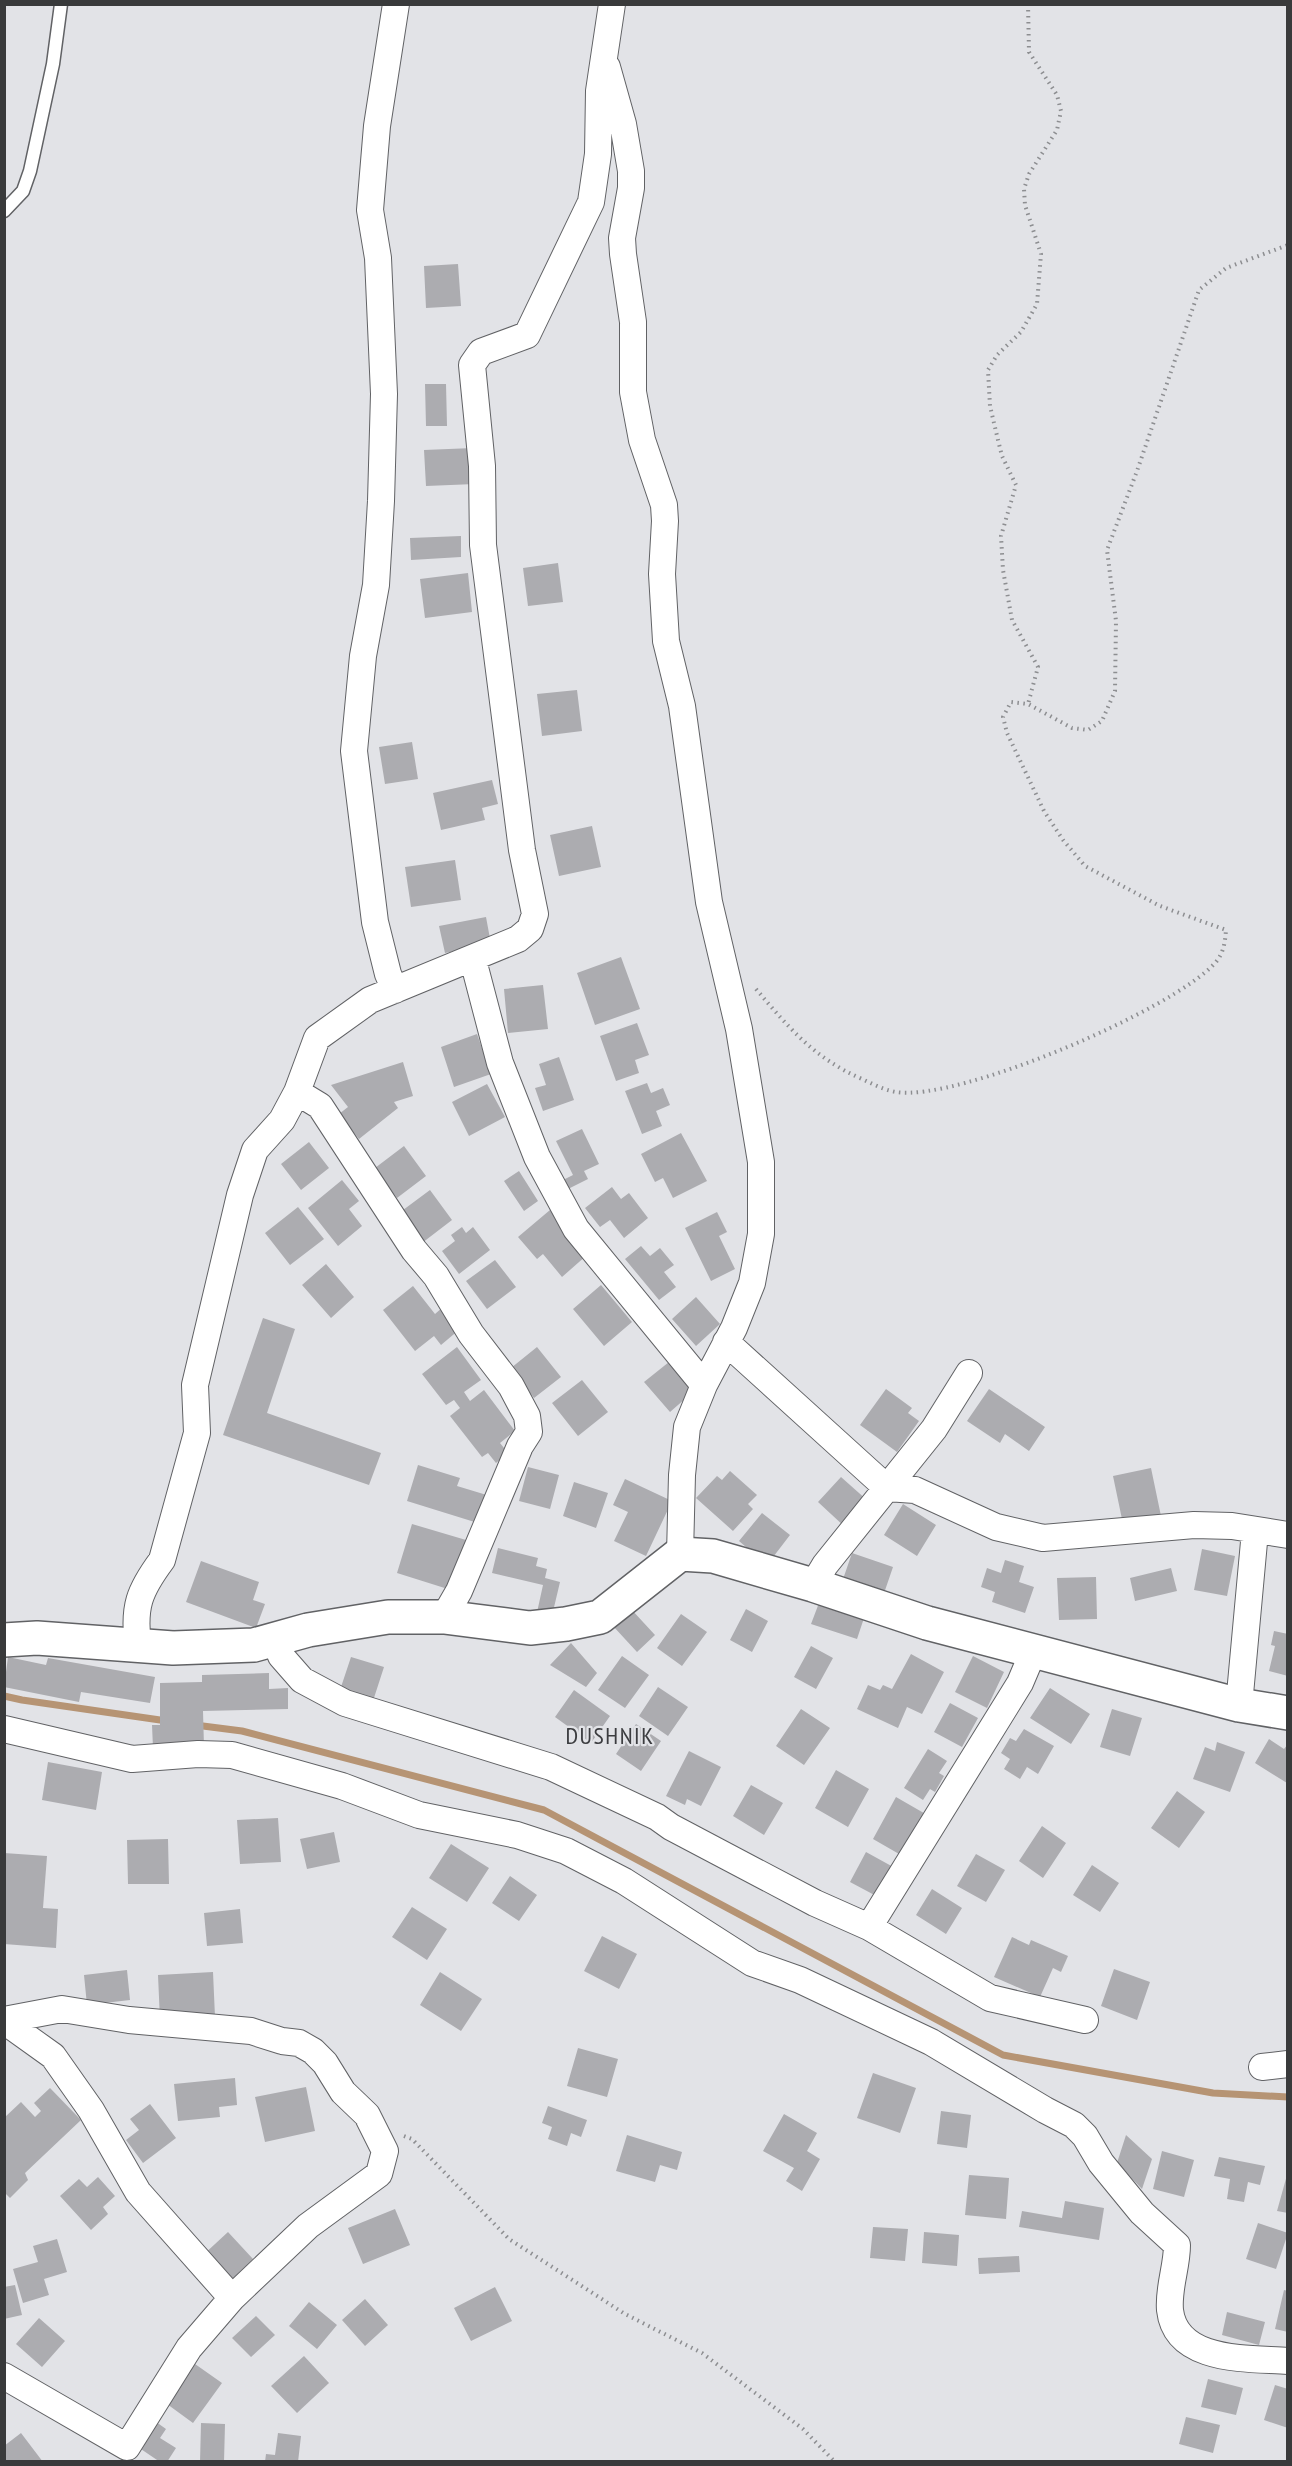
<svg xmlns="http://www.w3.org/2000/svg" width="1292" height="2466" viewBox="0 0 1292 2466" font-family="'PT Sans Narrow',sans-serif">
<rect width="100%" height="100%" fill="#e2e3e7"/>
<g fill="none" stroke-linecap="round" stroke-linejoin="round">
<path stroke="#b69474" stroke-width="7" d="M 4,1696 L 22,1700 L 167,1721
M 195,1725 L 242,1731 L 544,1810 L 1003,2055 L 1213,2093 L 1288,2097"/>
</g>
<path fill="#acacb0" d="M 458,264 L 461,306 L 426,308 L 424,266 Z
M 425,384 L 446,384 L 447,426 L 426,426 Z
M 473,448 L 475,484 L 426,486 L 424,450 Z
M 461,536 L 461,557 L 411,560 L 410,538 Z
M 558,563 L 563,602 L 528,606 L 523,568 Z
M 468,573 L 472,612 L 425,618 L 420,579 Z
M 577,690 L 582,731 L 542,736 L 537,694 Z
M 412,742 L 418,779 L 385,784 L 379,747 Z
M 492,780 L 498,804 L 482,808 L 485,820 L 441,830 L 433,793 Z
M 592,826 L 601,867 L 559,876 L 550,835 Z
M 455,860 L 461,900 L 411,907 L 405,867 Z
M 486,917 L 491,944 L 445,953 L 439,926 Z
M 621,957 L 640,1009 L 595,1025 L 577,973 Z
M 543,985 L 548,1029 L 508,1033 L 504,989 Z
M 637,1023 L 649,1055 L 635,1060 L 639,1073 L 616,1081 L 600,1036 Z
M 477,1034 L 491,1074 L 454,1087 L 441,1047 Z
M 559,1057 L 574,1100 L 543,1111 L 535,1088 L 546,1085 L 539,1064 Z
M 403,1062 L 413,1096 L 394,1102 L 398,1108 L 359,1139 L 339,1114 L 348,1107 L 331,1085 Z
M 647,1083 L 651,1093 L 663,1088 L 670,1105 L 656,1111 L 662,1126 L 642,1134 L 625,1091 Z
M 487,1084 L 505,1117 L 469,1136 L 452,1102 Z
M 582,1129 L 599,1164 L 584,1171 L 588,1179 L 568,1189 L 563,1180 L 573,1175 L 556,1141 Z
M 681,1133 L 707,1181 L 673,1198 L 663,1178 L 655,1182 L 641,1154 Z
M 309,1142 L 329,1168 L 301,1190 L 281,1164 Z
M 404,1146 L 426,1176 L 397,1198 L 375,1168 Z
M 519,1171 L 538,1201 L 524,1211 L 504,1181 Z
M 342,1180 L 359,1201 L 349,1209 L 362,1226 L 338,1246 L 308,1208 Z
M 612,1187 L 621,1199 L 629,1193 L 648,1218 L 624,1238 L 610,1220 L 600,1227 L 585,1208 Z
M 430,1190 L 452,1220 L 422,1243 L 399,1213 Z
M 298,1207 L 324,1239 L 290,1265 L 265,1233 Z
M 550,1210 L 587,1255 L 562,1277 L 543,1254 L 537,1259 L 518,1237 Z
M 717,1212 L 727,1232 L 719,1236 L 735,1269 L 711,1281 L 685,1228 Z
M 462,1227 L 466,1233 L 473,1227 L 490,1250 L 459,1274 L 442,1251 L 455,1241 L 451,1235 Z
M 641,1246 L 650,1256 L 660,1248 L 674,1265 L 664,1272 L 676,1287 L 659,1300 L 625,1259 Z
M 495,1260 L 516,1287 L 487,1309 L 466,1281 Z
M 326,1264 L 354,1297 L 331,1318 L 302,1285 Z
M 601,1285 L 632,1322 L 604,1346 L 573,1309 Z
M 413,1286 L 435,1314 L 443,1307 L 460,1329 L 441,1345 L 434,1336 L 415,1351 L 383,1310 Z
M 696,1297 L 720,1324 L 696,1346 L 672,1319 Z
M 263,1318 L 295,1329 L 267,1413 L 381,1453 L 369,1485 L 223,1435 Z
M 457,1347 L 481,1380 L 464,1392 L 470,1401 L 484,1390 L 515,1431 L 500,1443 L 508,1453 L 496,1463 L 488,1453 L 482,1457 L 450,1416 L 460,1408 L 454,1400 L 446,1405 L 422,1374 Z
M 537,1347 L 561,1377 L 534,1398 L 511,1368 Z
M 669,1362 L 694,1391 L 670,1412 L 644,1382 Z
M 582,1380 L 608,1412 L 578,1436 L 552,1403 Z
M 886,1389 L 912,1408 L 908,1413 L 919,1421 L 897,1452 L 860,1425 Z
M 989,1389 L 1045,1427 L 1029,1451 L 1005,1434 L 1000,1443 L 967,1421 Z
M 418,1465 L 460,1478 L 457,1486 L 490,1496 L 481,1524 L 407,1501 Z
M 528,1467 L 559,1475 L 550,1509 L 519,1501 Z
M 1151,1468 L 1161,1516 L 1123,1524 L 1113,1476 Z
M 730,1471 L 757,1495 L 748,1504 L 753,1509 L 733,1531 L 696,1498 L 717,1476 L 722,1480 Z
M 841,1477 L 868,1501 L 845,1527 L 818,1502 Z
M 625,1479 L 672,1501 L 646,1556 L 614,1541 L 628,1512 L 613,1505 Z
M 574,1482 L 608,1493 L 596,1528 L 563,1516 Z
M 903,1504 L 936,1525 L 917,1556 L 884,1535 Z
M 762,1513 L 790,1535 L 767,1565 L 739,1541 Z
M 412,1524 L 466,1540 L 451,1590 L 397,1573 Z
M 498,1548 L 538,1558 L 536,1566 L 547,1569 L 545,1578 L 560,1582 L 551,1620 L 536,1617 L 543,1585 L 492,1573 Z
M 1202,1549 L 1235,1556 L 1227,1596 L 1194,1590 Z
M 852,1553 L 893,1567 L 881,1602 L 840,1588 Z
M 1005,1560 L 1024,1566 L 1019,1582 L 1034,1587 L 1025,1613 L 992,1602 L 995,1592 L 981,1587 L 987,1568 L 1001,1573 Z
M 201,1561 L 259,1582 L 253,1600 L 265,1604 L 256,1628 L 186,1602 Z
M 1171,1568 L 1177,1591 L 1135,1601 L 1130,1578 Z
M 1096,1577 L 1097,1619 L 1059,1620 L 1057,1578 Z
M 819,1603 L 864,1618 L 857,1639 L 811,1624 Z
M 631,1609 L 655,1635 L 637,1652 L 613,1626 Z
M 746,1609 L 768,1621 L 752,1652 L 730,1640 Z
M 681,1614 L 707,1632 L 682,1666 L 657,1648 Z
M 1274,1631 L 1288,1634 L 1288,1676 L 1269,1671 L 1275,1646 L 1271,1645 Z
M 571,1643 L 597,1673 L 586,1687 L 550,1665 Z
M 811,1646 L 833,1658 L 816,1689 L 794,1677 Z
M 911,1654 L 944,1672 L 922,1714 L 907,1707 L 898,1728 L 857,1709 L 868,1685 L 880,1690 L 883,1685 L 892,1689 Z
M 622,1656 L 649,1675 L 625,1708 L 598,1690 Z
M 973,1656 L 1004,1672 L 987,1708 L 955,1692 Z
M 8,1657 L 46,1665 L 48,1658 L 155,1677 L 150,1703 L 81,1692 L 79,1702 L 4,1687 Z
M 351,1657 L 384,1667 L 372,1704 L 339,1693 Z
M 269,1673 L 269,1689 L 288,1688 L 288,1709 L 203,1711 L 204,1747 L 153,1748 L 152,1725 L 160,1725 L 160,1683 L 202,1682 L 202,1675 Z
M 658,1687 L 688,1707 L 668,1736 L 639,1716 Z
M 1050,1688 L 1090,1714 L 1071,1744 L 1030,1718 Z
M 574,1690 L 610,1716 L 591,1743 L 555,1717 Z
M 950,1703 L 978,1718 L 962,1747 L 934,1732 Z
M 801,1709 L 830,1728 L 804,1765 L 776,1746 Z
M 1112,1709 L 1142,1718 L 1130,1756 L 1100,1747 Z
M 636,1724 L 661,1741 L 641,1771 L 616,1754 Z
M 1024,1729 L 1054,1746 L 1038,1774 L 1027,1767 L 1020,1779 L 1004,1769 L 1010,1759 L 1001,1753 L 1010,1738 L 1016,1741 Z
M 1269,1739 L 1284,1749 L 1288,1744 L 1287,1783 L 1255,1763 Z
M 1217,1742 L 1245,1752 L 1230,1792 L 1193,1779 L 1205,1747 L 1215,1751 Z
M 928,1749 L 947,1761 L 939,1773 L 944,1776 L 935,1792 L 930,1789 L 923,1800 L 904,1788 Z
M 689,1751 L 721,1767 L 701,1806 L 687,1799 L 685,1805 L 666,1796 Z
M 48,1762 L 102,1772 L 96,1810 L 42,1800 Z
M 836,1770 L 869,1789 L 848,1827 L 815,1808 Z
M 751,1785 L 783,1803 L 764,1835 L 733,1816 Z
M 1177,1791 L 1205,1812 L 1179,1848 L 1151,1828 Z
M 896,1797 L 929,1816 L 906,1858 L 873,1839 Z
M 278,1818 L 281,1862 L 240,1864 L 237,1820 Z
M 1042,1826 L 1066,1843 L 1043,1878 L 1019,1861 Z
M 334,1832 L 340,1862 L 307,1869 L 300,1839 Z
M 168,1839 L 169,1884 L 128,1884 L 127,1840 Z
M 451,1844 L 489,1868 L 467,1902 L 429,1878 Z
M 866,1852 L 895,1868 L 880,1898 L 850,1882 Z
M 4,1853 L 47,1856 L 43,1908 L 58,1909 L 56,1948 L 4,1944 Z
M 976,1854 L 1005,1870 L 986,1902 L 957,1886 Z
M 1092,1865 L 1119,1883 L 1100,1912 L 1073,1895 Z
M 510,1876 L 537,1895 L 519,1921 L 492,1903 Z
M 932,1889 L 962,1908 L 946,1934 L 916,1915 Z
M 412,1907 L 447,1929 L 427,1960 L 392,1937 Z
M 240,1909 L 243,1943 L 207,1946 L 204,1913 Z
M 602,1936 L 637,1954 L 619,1989 L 584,1971 Z
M 1012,1937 L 1029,1945 L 1031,1940 L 1068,1956 L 1061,1972 L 1053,1968 L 1040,1997 L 994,1977 Z
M 1114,1969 L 1150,1982 L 1137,2020 L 1101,2006 Z
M 127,1970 L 130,2000 L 87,2005 L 84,1975 Z
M 213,1972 L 215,2017 L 160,2020 L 158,1975 Z
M 440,1972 L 482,1999 L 461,2031 L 420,2005 Z
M 578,2048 L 618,2059 L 607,2097 L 567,2086 Z
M 873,2073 L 916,2088 L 900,2133 L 857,2118 Z
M 235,2078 L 237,2105 L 219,2107 L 220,2117 L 178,2121 L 174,2084 Z
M 306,2087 L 315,2131 L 265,2142 L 255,2097 Z
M 50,2088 L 81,2120 L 25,2173 L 28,2180 L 10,2198 L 4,2192 L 4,2118 L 21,2102 L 35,2117 L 41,2111 L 34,2103 Z
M 150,2104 L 176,2138 L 143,2163 L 126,2140 L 139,2130 L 130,2119 Z
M 548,2106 L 587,2120 L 581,2137 L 571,2133 L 567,2146 L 548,2139 L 552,2127 L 542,2123 Z
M 941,2111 L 971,2115 L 967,2148 L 937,2144 Z
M 784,2114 L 817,2133 L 807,2151 L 820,2159 L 802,2191 L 786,2181 L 794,2168 L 763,2151 Z
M 627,2135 L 682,2152 L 677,2170 L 660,2165 L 655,2182 L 616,2171 Z
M 1126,2135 L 1152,2159 L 1142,2189 L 1117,2163 Z
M 1162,2151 L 1194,2160 L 1184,2197 L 1153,2189 Z
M 1219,2157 L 1265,2166 L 1260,2185 L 1248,2182 L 1244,2202 L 1227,2199 L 1230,2179 L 1214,2176 Z
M 969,2175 L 1009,2178 L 1006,2219 L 965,2215 Z
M 1287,2175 L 1288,2176 L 1288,2213 L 1277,2211 Z
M 98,2177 L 115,2196 L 103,2207 L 108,2214 L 91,2230 L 60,2196 L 79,2179 L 87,2187 Z
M 1065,2201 L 1104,2208 L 1099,2240 L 1019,2227 L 1022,2211 L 1062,2218 Z
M 395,2209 L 410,2245 L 363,2264 L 348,2228 Z
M 1258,2223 L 1288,2233 L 1276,2269 L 1246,2259 Z
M 873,2227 L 908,2229 L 905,2261 L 870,2258 Z
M 228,2232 L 253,2259 L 228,2283 L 202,2256 Z
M 924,2232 L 959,2235 L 957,2266 L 922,2263 Z
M 57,2239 L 67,2272 L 44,2279 L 49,2295 L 23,2303 L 13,2269 L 38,2262 L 33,2246 Z
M 1019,2256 L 1020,2272 L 979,2274 L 978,2258 Z
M 15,2285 L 22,2315 L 4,2319 L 4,2287 Z
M 495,2287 L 512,2321 L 471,2341 L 454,2308 Z
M 1284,2290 L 1288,2291 L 1288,2332 L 1275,2329 Z
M 365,2299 L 388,2325 L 365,2346 L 342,2320 Z
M 309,2302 L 337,2325 L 317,2349 L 289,2326 Z
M 1227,2312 L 1265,2322 L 1259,2345 L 1222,2335 Z
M 256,2316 L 275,2335 L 251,2357 L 232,2338 Z
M 39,2318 L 65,2341 L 42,2367 L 16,2344 Z
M 304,2356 L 329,2383 L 297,2413 L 271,2386 Z
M 195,2364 L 222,2383 L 193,2423 L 167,2404 Z
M 1208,2379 L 1243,2388 L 1236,2415 L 1201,2407 Z
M 1275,2385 L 1288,2389 L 1288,2428 L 1264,2420 Z
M 1186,2417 L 1220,2425 L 1213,2453 L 1179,2444 Z
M 152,2419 L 166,2429 L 160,2438 L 176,2448 L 167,2462 L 160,2462 L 135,2445 Z
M 201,2423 L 225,2424 L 224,2462 L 200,2462 Z
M 21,2433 L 43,2462 L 4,2462 L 4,2446 Z
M 278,2433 L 301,2436 L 298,2462 L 265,2462 L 266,2454 L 275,2455 Z"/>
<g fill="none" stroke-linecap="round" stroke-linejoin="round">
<defs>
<path id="lane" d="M 4,211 L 23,191 L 30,171 L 53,64 L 61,4"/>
<path id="street" d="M 607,67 L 623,124 L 631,171 L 631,188 L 622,238 L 623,254 L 633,322 L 633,392 L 642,440 L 664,505 L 665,521 L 662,574 L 666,641 L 682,706 L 709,902 L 739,1029 L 761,1162 L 761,1234 L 752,1283 L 734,1328 L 704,1385 L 687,1427 L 682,1475 L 680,1554
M 473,960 L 500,1063 L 537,1157 L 576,1229 L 704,1385
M 395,990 L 388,974 L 375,922 L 354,751 L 363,656 L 376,585 L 381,501 L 384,394 L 378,258 L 370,210 L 377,126 L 396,4
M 297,1092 L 320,1106 L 414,1250 L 436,1276 L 471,1334 L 511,1386 L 527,1416 L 529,1432 L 520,1446 L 459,1591 L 444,1617
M 726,1342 L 887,1488 L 915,1490 L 996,1527 L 1043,1538 L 1194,1525 L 1232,1526 L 1288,1535
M 813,1585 L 825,1565 L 934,1429 L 969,1373
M 275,1641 L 281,1656 L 302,1680 L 345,1703 L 551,1767 L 657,1817 L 671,1827 L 815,1903 L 869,1927 L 990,1998 L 1085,2020
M 138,1645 C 133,1607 139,1591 162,1560 L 197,1433 L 195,1385 L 240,1195 L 255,1150 L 282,1120 L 297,1092 L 317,1038 L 370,1000 L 518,939 L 530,929 L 535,914 L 522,850 L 483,545 L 482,466 L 472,365 L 481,352 L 527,335 L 591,202 L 598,154 L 599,91 L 612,4
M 1239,1705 L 1255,1531
M 4,1729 L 132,1759 L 198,1754 L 232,1755 L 342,1786 L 419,1815 L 517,1835 L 566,1851 L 624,1881 L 752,1963 L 800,1980 L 931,2042 L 1045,2110 L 1074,2125 L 1085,2136 L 1101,2163 L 1142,2213 L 1177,2245 C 1177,2267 1168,2288 1170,2310 C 1176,2363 1248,2358 1288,2361
M 869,1927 L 1020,1683 L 1034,1650
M 4,2020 L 62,2009 L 129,2020 L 251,2031 L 282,2041 L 299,2043 L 313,2051 L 325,2063 L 343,2092 L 367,2115 L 385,2151 L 379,2174 L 308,2226 L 232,2298 L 189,2348 L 127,2447 L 4,2376
M 4,2021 L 53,2056 L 91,2110 L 138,2192 L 232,2298
M 1262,2067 L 1288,2064"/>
<path id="secondary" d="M 4,1640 L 37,1638 L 173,1648 L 254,1645 L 308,1630 L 388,1617 L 444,1617 L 530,1628 L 566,1624 L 600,1617 L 680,1554 L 713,1556 L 813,1585 L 927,1623 L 1239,1705 L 1288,1713"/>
</defs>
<use href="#lane" stroke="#616265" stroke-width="15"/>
<use href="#street" stroke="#616265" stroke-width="28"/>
<use href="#secondary" stroke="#616265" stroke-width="36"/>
<path stroke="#8d8e91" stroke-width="4" stroke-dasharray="1.5 4.5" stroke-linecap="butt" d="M 1028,4 L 1029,52 L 1057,95 L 1061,111 L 1057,130 L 1029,174 L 1024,189 L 1025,205 L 1041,254 L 1037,304 L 1021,332 L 997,355 L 988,370 L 990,406 L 998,440 L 1002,456 L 1016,485 L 1001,536 L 1003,570 L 1012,620 L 1038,667 L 1028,704
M 756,989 C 789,1028 814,1058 862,1079 C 873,1084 884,1090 896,1092 C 958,1102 1173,1010 1215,963 C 1224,953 1225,942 1226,930 L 1160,906 L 1085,866 L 1063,840 L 1044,811 L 1007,733 L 1003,717 L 1011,702 L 1028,704 L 1072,728 L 1088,730 L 1102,721 L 1115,691 L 1116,621 L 1107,550 L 1137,471 L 1199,290 L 1226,268 L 1288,245
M 404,2136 L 412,2139 L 509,2239 L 625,2314 L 702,2353 L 803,2429 L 835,2462"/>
<use href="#lane" stroke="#fff" stroke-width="12"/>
<use href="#street" stroke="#fff" stroke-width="26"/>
<use href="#secondary" stroke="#fff" stroke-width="33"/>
</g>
<g text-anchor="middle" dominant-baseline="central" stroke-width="4.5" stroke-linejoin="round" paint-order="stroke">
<g font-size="24" letter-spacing="1.5" fill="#3c3d40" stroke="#e2e3e7">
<text x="610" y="1735">DUSHNIK</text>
</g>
</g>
<rect width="1292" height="2466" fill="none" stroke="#393a3b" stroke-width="12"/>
</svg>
